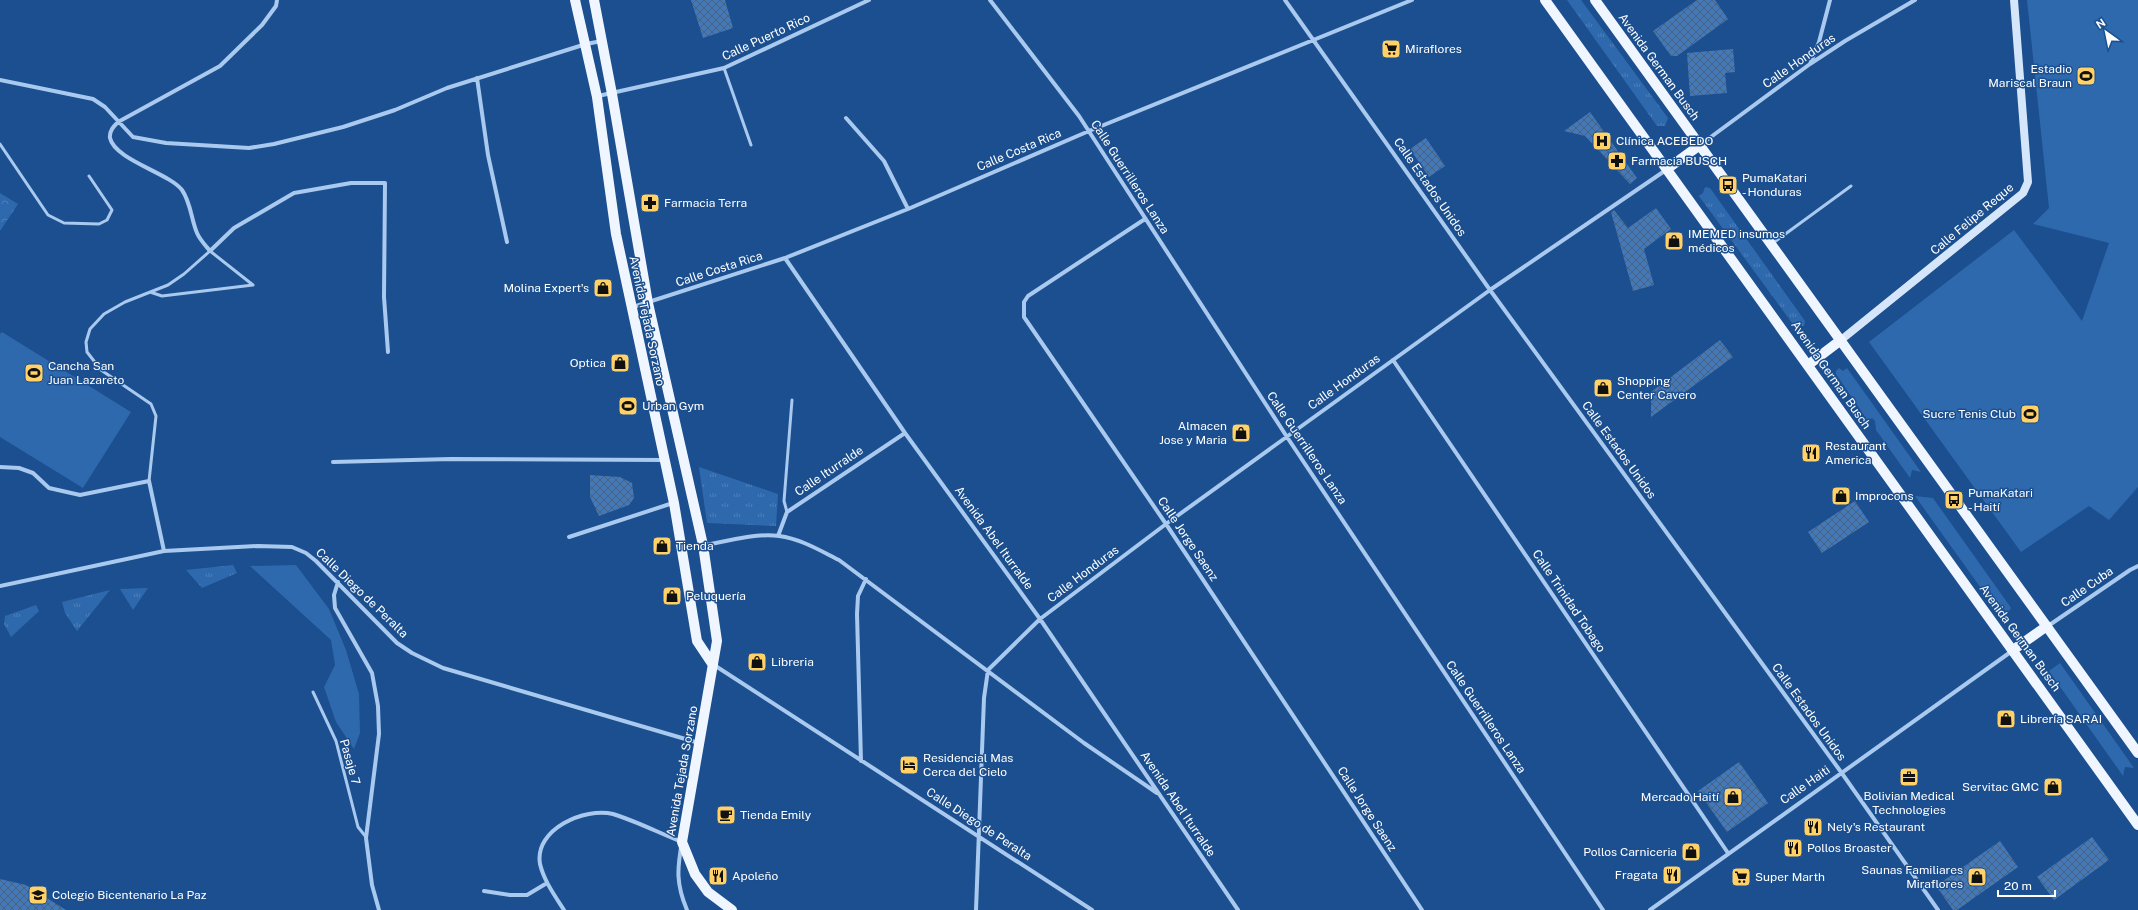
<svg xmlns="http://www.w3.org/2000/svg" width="2138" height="910" viewBox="0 0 2138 910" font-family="'Public Sans',sans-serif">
<defs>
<pattern id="forest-crowns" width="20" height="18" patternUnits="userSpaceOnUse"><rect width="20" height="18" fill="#2e69ad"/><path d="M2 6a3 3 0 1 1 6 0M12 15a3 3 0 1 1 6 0" fill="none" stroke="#4d80b9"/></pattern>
<pattern id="park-tufts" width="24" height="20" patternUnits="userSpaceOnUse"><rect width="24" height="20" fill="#2e69ad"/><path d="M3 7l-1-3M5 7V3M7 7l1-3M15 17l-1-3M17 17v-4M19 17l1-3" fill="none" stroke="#4d80b9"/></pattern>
<pattern id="building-cross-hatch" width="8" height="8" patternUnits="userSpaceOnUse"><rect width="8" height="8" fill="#4478b7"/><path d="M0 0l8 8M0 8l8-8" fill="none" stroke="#486282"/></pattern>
</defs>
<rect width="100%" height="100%" fill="#1b4f8f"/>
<path fill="#2e69ad" d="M 2027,0 L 2138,0 L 2138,487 L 2109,520 L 2089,506 L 2021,552 L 1869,342 L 2014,230 L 2082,321 L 2109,243 L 2033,224 L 2049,208 Z
M 2,332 L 131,412 L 83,488 L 0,437 L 0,334 Z
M 1839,368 L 1843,371 L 1847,368 L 1921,472 L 1912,470 L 1910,478 L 1876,430 L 1875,421 L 1872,418 L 1868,421 L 1836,374 L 1836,371 Z
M 1915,496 L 1933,498 L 2009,605 L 2011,608 L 2009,611 L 2006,611 L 2003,609 L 1998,612 Z
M 296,565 L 329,609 L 346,650 L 359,694 L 360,733 L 354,749 L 336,722 L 324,687 L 335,665 L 331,640 L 250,566 Z
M 2060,663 L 2134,768 L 2125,767 L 2123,776 L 2049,671 Z"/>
<path fill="url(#forest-crowns)" d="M 0,193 L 18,204 L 0,231 Z"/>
<path fill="url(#park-tufts)" d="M 1567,0 L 1581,0 L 1668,118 L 1665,126 L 1657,126 Z
M 1705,187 L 1710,188 L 1805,321 L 1804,326 L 1798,325 L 1795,327 L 1699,196 L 1703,193 Z
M 699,467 L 778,494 L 776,526 L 707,523 Z
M 233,565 L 237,573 L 202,588 L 186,570 Z
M 148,588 L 133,610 L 120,589 Z
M 110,590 L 77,631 L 65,613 L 62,602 Z
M 36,605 L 39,611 L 11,637 L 4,624 L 5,616 Z"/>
<path fill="url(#building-cross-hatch)" d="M 691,0 L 725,0 L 733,28 L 703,38 Z
M 1697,0 L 1715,0 L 1728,19 L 1677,56 L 1671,56 L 1653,31 Z
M 1733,49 L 1735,72 L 1725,73 L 1727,93 L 1690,96 L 1687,53 Z
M 1590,112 L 1637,178 L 1630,184 L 1585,136 L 1564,131 Z
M 1426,138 L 1445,166 L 1429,177 L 1410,149 Z
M 1656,208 L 1671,229 L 1644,249 L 1654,285 L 1633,291 L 1611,212 L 1614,210 L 1628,228 Z
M 1720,340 L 1733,357 L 1651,417 L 1651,392 Z
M 590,475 L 620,477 L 632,483 L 634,498 L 629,505 L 599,516 L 590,497 Z
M 1855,501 L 1869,522 L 1822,553 L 1808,532 Z
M 1739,762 L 1768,803 L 1727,832 L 1698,791 Z
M 2092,837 L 2109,860 L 2054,900 L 2037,877 Z
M 2000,841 L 2018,867 L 1957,910 L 1953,910 L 1936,886 Z
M 0,879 L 26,885 L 66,910 L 0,910 Z"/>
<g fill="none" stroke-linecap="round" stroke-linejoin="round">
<path stroke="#a9c9ee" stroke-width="3" d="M 724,68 L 751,145
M 0,144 L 48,215 L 64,223 L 99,224 L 107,220 L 112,210 L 89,176
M 1773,243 L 1851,186
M 150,292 L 162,296 L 253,285
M 149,481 L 156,416 L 151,404 L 101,370 L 87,352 L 86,342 L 90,329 L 104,314 L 125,302 L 168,285 L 184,274 L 210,251 L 253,285
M 787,512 L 784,501 L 792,400
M 313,692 L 336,741 L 358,827 L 366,837"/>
<path stroke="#a9c9ee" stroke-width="4" d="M 277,0 L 276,6 L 262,25 L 220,66 L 118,122 C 114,126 109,131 110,138 C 115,160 169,173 182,190 C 191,203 191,219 197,233 C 200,240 206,246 210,251 L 234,228 L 294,193 L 351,183 L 385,183 L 384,297 L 388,352
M 990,0 L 1079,116 L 1287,437 L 1603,910
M 1285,0 L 1490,290 L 1841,772 L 1938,910
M 1810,64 L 1819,42 L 1830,0
M 477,78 L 488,155 L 507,242
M 0,80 L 93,99 L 105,107 L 133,137 L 166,143 L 249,148 L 274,144 L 343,127 L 395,110 L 447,88 L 586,44 L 602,41
M 598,96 L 724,68 L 869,0
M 846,118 L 884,161 L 908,209
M 1700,145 L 1810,64 L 1845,41 L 1915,0
M 1145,219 L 1028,296 L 1024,302 L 1024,317 L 1166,524 L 1422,910
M 785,258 L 905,433 L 1040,619 L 1238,910
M 633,307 L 785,258 L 908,209 L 1089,131 L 1412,0
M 1393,360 L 1728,853
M 333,462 L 451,459 L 664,460
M 0,467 L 19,468 L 33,473 L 49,488 L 80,495 L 149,481 L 164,551
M 778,536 L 787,512 L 905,433
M 569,537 L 673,503
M 682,549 C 712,546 749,532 779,536 C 801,539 819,550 839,560 L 1084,743 L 1157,793
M 338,582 L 334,595 L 335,608 L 372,673 L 378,706 L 379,734 L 366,838 L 372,885 L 379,910
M 0,586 L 164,551 L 258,546 L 292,547 L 306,553 L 316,561 L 397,643 L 412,653 L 443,668 L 699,743
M 2048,626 L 2130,570 L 2138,566
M 714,665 L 1092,910
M 988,670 L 1040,619 L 1166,524 L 1490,290 L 1666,170
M 861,761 L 857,614 L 858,596 L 866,579
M 484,891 L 510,895 L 527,895 L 547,883
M 564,910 C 555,896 544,881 540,864 C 534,829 585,807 613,814 C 636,821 659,833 682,842 C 677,869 676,884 687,910
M 976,910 L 984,698 L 988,670
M 1650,910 L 2012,651"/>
<path stroke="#d6e6fa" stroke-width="8" d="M 1841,340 L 2023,193 L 2028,182 L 2014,0"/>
<path stroke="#f0f6ff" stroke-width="10" d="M 575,0 L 597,97 L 616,234 L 674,503 L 697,641 L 713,665
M 594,0 L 612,94 L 648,303 L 703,545 L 717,641 L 682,842 L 695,874 L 708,892 L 732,910
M 1545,0 L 2138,825
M 1595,0 L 2138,753
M 1667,169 L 1700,145
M 1808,365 L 1841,340
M 2013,650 L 2047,626"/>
</g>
<defs>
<symbol id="supermarket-square" viewBox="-11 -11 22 22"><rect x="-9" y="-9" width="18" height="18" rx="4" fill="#ffd166" stroke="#1b4f8f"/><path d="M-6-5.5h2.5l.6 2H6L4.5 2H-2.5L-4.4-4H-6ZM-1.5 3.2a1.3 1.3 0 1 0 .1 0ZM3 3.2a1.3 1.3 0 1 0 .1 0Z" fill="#111"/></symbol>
<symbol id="stadium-square" viewBox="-11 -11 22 22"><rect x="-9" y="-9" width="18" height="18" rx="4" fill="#ffd166" stroke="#1b4f8f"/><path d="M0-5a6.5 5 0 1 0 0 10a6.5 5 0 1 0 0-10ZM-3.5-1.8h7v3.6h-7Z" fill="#111"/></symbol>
<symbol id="hospital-square" viewBox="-11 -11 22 22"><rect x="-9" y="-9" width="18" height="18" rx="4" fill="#ffd166" stroke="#1b4f8f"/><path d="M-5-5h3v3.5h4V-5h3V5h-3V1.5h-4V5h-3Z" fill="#111"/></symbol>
<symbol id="pharmacy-square" viewBox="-11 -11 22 22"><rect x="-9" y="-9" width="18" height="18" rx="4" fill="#ffd166" stroke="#1b4f8f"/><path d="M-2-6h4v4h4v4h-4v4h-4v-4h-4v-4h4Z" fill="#111"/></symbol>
<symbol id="bus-square" viewBox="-11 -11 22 22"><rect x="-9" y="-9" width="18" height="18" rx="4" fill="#ffd166" stroke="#1b4f8f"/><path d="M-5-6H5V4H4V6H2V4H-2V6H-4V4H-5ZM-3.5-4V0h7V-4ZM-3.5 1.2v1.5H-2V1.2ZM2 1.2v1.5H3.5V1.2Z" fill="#111"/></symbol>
<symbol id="shop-square" viewBox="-11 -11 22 22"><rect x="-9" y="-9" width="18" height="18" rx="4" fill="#ffd166" stroke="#1b4f8f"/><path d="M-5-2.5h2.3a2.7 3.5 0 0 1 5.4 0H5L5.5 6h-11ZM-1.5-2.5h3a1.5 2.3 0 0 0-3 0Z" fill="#111"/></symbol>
<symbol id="restaurant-square" viewBox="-11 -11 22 22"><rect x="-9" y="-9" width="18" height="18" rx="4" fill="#ffd166" stroke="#1b4f8f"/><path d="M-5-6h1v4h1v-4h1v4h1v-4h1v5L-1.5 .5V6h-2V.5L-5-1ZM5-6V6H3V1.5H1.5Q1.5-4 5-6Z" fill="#111"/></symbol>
<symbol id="hotel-square" viewBox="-11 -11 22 22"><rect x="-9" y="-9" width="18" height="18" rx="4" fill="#ffd166" stroke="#1b4f8f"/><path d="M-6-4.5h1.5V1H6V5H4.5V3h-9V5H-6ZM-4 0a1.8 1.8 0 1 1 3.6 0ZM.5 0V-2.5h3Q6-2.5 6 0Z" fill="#111"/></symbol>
<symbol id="office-square" viewBox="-11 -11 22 22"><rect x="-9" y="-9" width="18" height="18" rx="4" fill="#ffd166" stroke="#1b4f8f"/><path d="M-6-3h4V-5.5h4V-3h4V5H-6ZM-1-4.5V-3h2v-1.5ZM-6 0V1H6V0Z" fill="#111"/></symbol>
<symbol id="cafe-square" viewBox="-11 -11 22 22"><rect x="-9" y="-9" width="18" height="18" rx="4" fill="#ffd166" stroke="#1b4f8f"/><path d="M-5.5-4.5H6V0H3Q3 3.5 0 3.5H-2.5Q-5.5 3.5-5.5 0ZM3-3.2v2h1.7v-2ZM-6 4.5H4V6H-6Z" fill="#111"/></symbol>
<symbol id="school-square" viewBox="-11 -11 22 22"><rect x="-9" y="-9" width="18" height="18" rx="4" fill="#ffd166" stroke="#1b4f8f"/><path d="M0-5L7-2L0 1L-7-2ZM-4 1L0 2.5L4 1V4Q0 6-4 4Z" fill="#111"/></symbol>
</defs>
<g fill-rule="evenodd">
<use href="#supermarket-square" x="1380" y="38" width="22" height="22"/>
<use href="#stadium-square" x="2075" y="65" width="22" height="22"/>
<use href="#hospital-square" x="1591" y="130" width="22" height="22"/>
<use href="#pharmacy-square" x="1606" y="150" width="22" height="22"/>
<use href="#bus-square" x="1717" y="174" width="22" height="22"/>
<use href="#pharmacy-square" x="639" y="192" width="22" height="22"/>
<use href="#shop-square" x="1663" y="230" width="22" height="22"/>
<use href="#shop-square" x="592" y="277" width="22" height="22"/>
<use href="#shop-square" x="609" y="352" width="22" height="22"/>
<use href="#stadium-square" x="23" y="362" width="22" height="22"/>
<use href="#shop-square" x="1592" y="377" width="22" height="22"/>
<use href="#stadium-square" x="617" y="395" width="22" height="22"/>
<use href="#stadium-square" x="2019" y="403" width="22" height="22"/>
<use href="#shop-square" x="1230" y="422" width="22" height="22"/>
<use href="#restaurant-square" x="1800" y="442" width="22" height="22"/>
<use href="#shop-square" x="1830" y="485" width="22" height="22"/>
<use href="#bus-square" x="1943" y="489" width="22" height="22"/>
<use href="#shop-square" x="651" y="535" width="22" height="22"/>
<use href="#shop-square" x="661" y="585" width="22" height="22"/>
<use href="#shop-square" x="746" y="651" width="22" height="22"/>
<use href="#shop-square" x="1995" y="708" width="22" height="22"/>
<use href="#hotel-square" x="898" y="754" width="22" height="22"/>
<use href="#office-square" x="1898" y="766" width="22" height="22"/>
<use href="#shop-square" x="2042" y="776" width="22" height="22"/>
<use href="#shop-square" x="1722" y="786" width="22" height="22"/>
<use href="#cafe-square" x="715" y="804" width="22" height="22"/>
<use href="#restaurant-square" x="1802" y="816" width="22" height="22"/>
<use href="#restaurant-square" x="1782" y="837" width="22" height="22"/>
<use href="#shop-square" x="1680" y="841" width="22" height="22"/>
<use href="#restaurant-square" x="1661" y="864" width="22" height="22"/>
<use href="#restaurant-square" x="707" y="865" width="22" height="22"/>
<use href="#supermarket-square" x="1730" y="866" width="22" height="22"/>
<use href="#shop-square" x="1966" y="866" width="22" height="22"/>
<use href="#school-square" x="27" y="884" width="22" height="22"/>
</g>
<g text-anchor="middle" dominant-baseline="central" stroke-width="3" stroke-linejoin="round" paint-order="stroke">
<g font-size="12" fill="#fff" stroke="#1b4f8f">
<text transform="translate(766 37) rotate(-25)">Calle Puerto Rico</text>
<text transform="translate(1799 61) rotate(-35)">Calle Honduras</text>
<text transform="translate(1659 67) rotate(54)">Avenida German Busch</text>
<text transform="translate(1019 150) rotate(-23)">Calle Costa Rica</text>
<text transform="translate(1130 177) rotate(57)">Calle Guerrilleros Lanza</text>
<text transform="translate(1430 187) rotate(55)">Calle Estados Unidos</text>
<text transform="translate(1972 219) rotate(-40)">Calle Felipe Reque</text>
<text transform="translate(719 269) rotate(-18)">Calle Costa Rica</text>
<text transform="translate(647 321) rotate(78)">Avenida Tejada Sorzano</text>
<text transform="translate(1831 375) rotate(55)">Avenida German Busch</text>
<text transform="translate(1344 382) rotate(-36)">Calle Honduras</text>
<text transform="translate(1307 448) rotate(56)">Calle Guerrilleros Lanza</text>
<text transform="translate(1619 450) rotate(54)">Calle Estados Unidos</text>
<text transform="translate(829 471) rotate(-34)">Calle Iturralde</text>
<text transform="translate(994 538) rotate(54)">Avenida Abel Iturralde</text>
<text transform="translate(1188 539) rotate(56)">Calle Jorge Saenz</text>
<text transform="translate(1083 574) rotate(-37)">Calle Honduras</text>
<text transform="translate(2087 587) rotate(-35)">Calle Cuba</text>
<text transform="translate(362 593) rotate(44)">Calle Diego de Peralta</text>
<text transform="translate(1569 601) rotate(56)">Calle Trinidad Tobago</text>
<text transform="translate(2020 638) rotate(54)">Avenida German Busch</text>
<text transform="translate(1809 712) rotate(54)">Calle Estados Unidos</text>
<text transform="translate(1486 717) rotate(56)">Calle Guerrilleros Lanza</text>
<text transform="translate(350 762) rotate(74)">Pasaje 7</text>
<text transform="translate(682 771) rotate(-80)">Avenida Tejada Sorzano</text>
<text transform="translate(1805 785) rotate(-35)">Calle Haiti</text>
<text transform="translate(1178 804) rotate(56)">Avenida Abel Iturralde</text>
<text transform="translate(1367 809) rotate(57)">Calle Jorge Saenz</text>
<text transform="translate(979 824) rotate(33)">Calle Diego de Peralta</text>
</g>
<g font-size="12" fill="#fff" stroke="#1b4f8f" text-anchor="start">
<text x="1405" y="49">Miraflores</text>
<text x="2072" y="69" text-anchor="end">Estadio<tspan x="2072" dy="14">Mariscal Braun</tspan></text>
<text x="1616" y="141">Clínica ACEBEDO</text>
<text x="1631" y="161">Farmacia BUSCH</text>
<text x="1742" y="178">PumaKatari<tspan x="1742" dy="14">- Honduras</tspan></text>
<text x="664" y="203">Farmacia Terra</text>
<text x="1688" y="234">IMEMED insumos<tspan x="1688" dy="14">médicos</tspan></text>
<text x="589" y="288" text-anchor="end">Molina Expert's</text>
<text x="606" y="363" text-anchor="end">Optica</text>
<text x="48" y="366">Cancha San<tspan x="48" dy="14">Juan Lazareto</tspan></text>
<text x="1617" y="381">Shopping<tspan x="1617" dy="14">Center Cavero</tspan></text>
<text x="642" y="406">Urban Gym</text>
<text x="2016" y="414" text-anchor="end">Sucre Tenis Club</text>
<text x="1227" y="426" text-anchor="end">Almacen<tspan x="1227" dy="14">Jose y Maria</tspan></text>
<text x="1825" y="446">Restaurant<tspan x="1825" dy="14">America</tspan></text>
<text x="1968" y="493">PumaKatari<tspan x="1968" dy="14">- Haití</tspan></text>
<text x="1855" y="496">Improcons</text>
<text x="676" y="546">Tienda</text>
<text x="686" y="596">Peluquería</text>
<text x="771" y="662">Libreria</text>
<text x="2020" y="719">Librería SARAI</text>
<text x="923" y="758">Residencial Mas<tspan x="923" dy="14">Cerca del Cielo</tspan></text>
<text x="2039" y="787" text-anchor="end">Servitac GMC</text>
<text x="1909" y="796" text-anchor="middle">Bolivian Medical<tspan x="1909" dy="14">Technologies</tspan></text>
<text x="1719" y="797" text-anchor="end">Mercado Haití</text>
<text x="740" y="815">Tienda Emily</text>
<text x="1827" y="827">Nely's Restaurant</text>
<text x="1807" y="848">Pollos Broaster</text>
<text x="1677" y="852" text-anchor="end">Pollos Carniceria</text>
<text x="1963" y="870" text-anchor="end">Saunas Familiares<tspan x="1963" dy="14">Miraflores</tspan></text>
<text x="1658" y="875" text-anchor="end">Fragata</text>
<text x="732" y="876">Apoleño</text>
<text x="1755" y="877">Super Marth</text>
<text x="52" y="895">Colegio Bicentenario La Paz</text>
</g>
</g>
<g transform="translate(2106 32) rotate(327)" stroke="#1b4f8f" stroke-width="3" paint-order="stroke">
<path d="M0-3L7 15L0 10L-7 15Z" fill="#ffffff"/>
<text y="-6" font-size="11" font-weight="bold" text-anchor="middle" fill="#ffffff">N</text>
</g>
<path d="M1998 890v6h57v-6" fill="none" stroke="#ffffff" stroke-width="2"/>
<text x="2004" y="890" font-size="12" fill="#ffffff" stroke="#1b4f8f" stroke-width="3" paint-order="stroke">20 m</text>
</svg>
